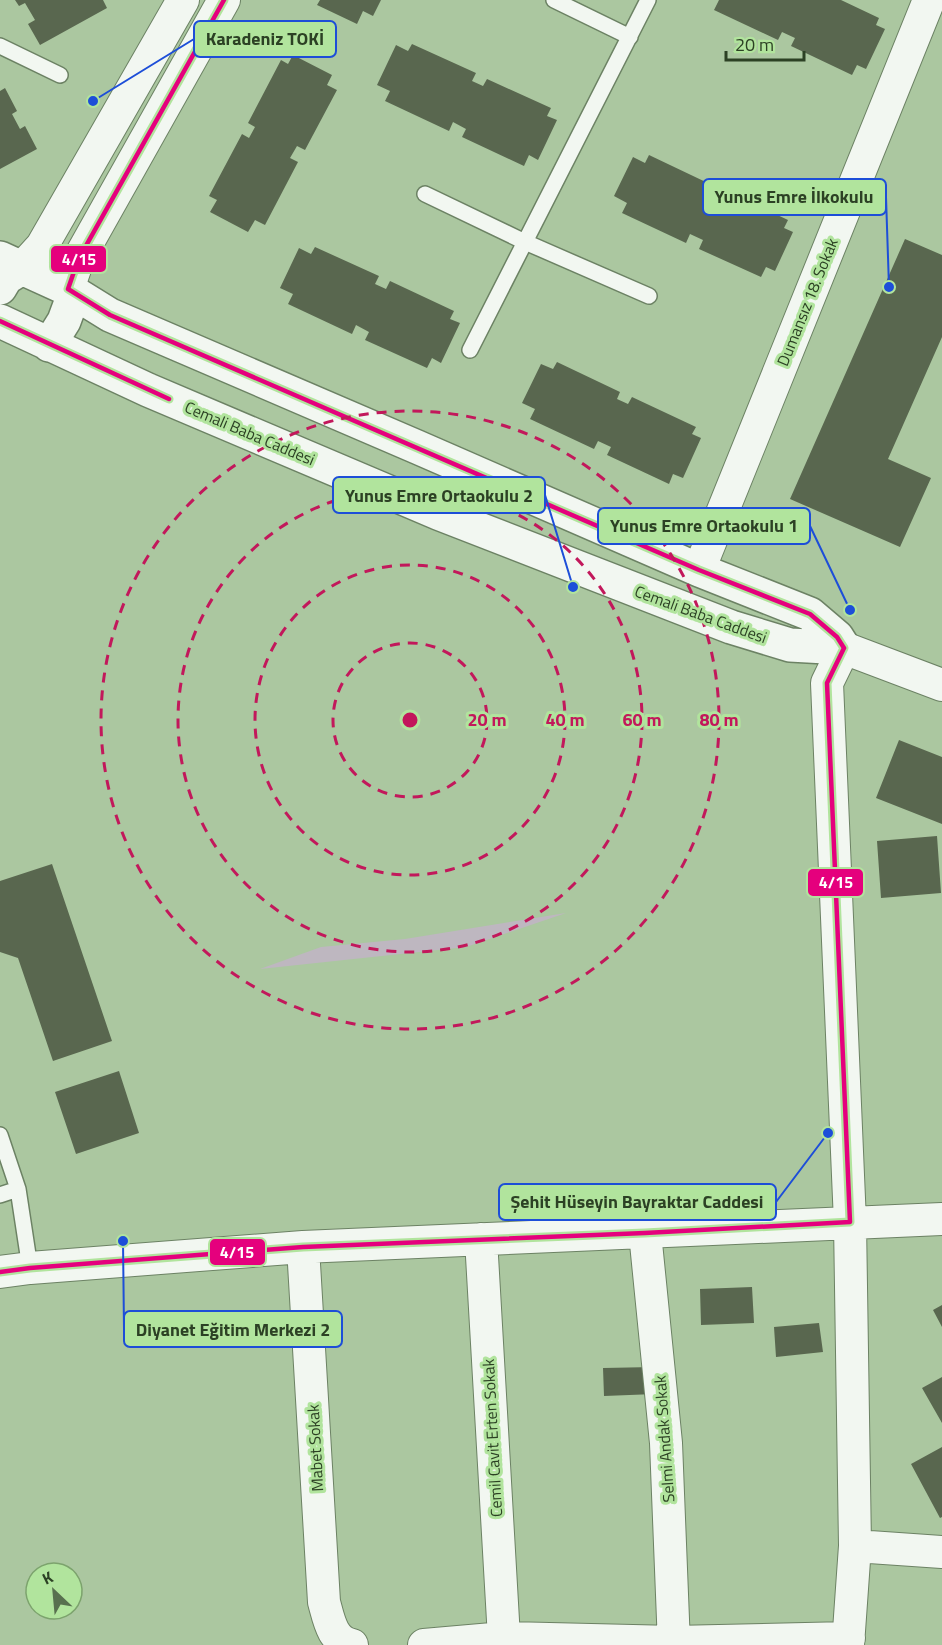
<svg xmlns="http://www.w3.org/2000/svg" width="942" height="1645" viewBox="0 0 942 1645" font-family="'Titillium Web',sans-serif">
<rect width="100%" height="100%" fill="#abc7a0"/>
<path fill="#beb7c0" d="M 566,913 L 466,947 L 260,969 L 321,947 L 405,939 Z"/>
<path fill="#59674f" d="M 15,0 L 103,0 L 107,8 L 40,45 L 28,24 L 35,20 L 25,3 L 19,6 Z
M 320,0 L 381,0 L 373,16 L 363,11 L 357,24 L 317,5 Z
M 719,0 L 841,0 L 879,18 L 876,25 L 885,29 L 866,69 L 857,65 L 852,75 L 791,46 L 795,38 L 782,32 L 778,40 L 714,10 Z
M 412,44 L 476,73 L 472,81 L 483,86 L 487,79 L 551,108 L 547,116 L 557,120 L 538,160 L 529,155 L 524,166 L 462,137 L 466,129 L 453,122 L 449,131 L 385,101 L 390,91 L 377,85 L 396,45 L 408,51 Z
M 293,55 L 332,75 L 327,85 L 337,90 L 305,150 L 297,146 L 290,158 L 298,162 L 265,225 L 255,220 L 248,232 L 210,212 L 217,200 L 209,196 L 242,134 L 249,138 L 255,127 L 248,123 L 281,60 L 288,64 Z
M 5,88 L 17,111 L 12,114 L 20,129 L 25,126 L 37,149 L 0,169 L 0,91 Z
M 649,155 L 712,185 L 709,193 L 720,198 L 724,190 L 788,220 L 784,228 L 793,232 L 775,271 L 766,267 L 761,277 L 699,249 L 703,240 L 690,234 L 686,243 L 622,213 L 627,203 L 614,196 L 633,157 L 645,163 Z
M 905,239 L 942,255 L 942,337 L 888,459 L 931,478 L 900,547 L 790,499 Z
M 315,247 L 379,276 L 375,284 L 386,289 L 390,281 L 454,311 L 450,319 L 460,323 L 441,363 L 432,358 L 427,368 L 365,340 L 369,332 L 356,325 L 352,334 L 288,304 L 293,294 L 280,288 L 299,248 L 311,254 Z
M 557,362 L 620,392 L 617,399 L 628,404 L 632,397 L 696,427 L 692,434 L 701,438 L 683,478 L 673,474 L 669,484 L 607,455 L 611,447 L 598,441 L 594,449 L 530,419 L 535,409 L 522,403 L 541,364 L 553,369 Z
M 899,740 L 942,757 L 942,824 L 876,798 Z
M 937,836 L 941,893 L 881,898 L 877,841 Z
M 52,864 L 112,1041 L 53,1061 L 18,958 L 0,952 L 0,881 Z
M 119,1071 L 139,1133 L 76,1154 L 55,1092 Z
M 752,1287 L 754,1323 L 701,1325 L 700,1289 Z
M 942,1305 L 942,1327 L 933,1310 Z
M 819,1323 L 823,1352 L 776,1357 L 774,1327 Z
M 654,1367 L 655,1394 L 604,1396 L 603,1368 Z
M 942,1377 L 942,1423 L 922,1388 Z
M 942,1447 L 942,1517 L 940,1518 L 911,1464 Z"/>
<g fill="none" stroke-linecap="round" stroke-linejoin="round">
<defs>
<path id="service" d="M 554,0 L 630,37
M 0,46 L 60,75
M 425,194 L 525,242 L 649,296
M 470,350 L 648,0
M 0,1135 L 18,1189 L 30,1268
M 0,1195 L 18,1189"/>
<path id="minor" d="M 22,268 L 42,246 L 183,0
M 68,289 L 78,260 L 224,0
M 699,570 L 929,0
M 645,1233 L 666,1443 L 674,1645
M 481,1239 L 504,1638
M 303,1247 L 324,1602 C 329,1620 332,1641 352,1645
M 0,1272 L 30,1268 L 303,1247 L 942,1219
M 855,1546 L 942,1552
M 424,1645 L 504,1638 L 674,1642 L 849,1638
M 848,1645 L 855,1546 L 850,1222 L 827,683 L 844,648 L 942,685"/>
<path id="tertiary" d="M 0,258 L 68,289 L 110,315 L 417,447 L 699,570 L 810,614 L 837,637 L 844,648
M 0,288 L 6,278 L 22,268
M 0,321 L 148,390 L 438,513 L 731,627 L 790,645 L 844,648
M 49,345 L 64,321 L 71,302 L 68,289"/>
</defs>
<use href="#service" stroke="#6c8264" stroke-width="18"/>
<use href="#minor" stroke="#6c8264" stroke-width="34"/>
<use href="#tertiary" stroke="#6c8264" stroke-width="36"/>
<use href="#service" stroke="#f2f7f1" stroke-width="15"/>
<use href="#minor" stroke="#f2f7f1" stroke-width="32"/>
<use href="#tertiary" stroke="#f2f7f1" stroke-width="33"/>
<defs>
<path id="bus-1" d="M 224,0 L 78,260 L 68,289 L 110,315 L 699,570 L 810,614 L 837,637 L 844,648
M 0,321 L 169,399
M 0,1272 L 30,1268 L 303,1247 L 645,1233 L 850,1222 L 827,683 L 844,648"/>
</defs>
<use href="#bus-1" stroke="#b1e49d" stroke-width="9"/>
<use href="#bus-1" stroke="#e5007d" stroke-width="4.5"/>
</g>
<g fill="none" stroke="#c2185b" stroke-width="3" stroke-dasharray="10 8">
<circle cx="410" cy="720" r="77"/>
<circle cx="410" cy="720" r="155"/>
<circle cx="410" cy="720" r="232"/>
<circle cx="410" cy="720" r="309"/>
</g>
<g text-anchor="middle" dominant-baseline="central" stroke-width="6" stroke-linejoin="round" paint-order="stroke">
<g font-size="16" fill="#2c4124" stroke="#b1e49d">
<text transform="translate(807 302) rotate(-68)">Dumansız 18. Sokak</text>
<text transform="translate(250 433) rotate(23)">Cemali Baba Caddesi</text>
<text transform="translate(701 614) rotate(20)">Cemali Baba Caddesi</text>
<text transform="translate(492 1438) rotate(-93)">Cemil Cavit Erten Sokak</text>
<text transform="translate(664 1439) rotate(-94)">Selmi Andak Sokak</text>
<text transform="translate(315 1448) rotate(-93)">Mabet Sokak</text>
</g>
</g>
<circle cx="410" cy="720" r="9" fill="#c2185b" stroke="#b1e49d" stroke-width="3"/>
<g font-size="18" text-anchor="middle" font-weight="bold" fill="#c2185b" stroke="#b1e49d" stroke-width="6" stroke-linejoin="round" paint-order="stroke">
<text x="487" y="726">20 m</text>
<text x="565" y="726">40 m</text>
<text x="642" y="726">60 m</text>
<text x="719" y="726">80 m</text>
</g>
<path fill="none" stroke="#1d4ed8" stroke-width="2" d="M93 101L194 39M889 287L886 197M573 587L545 495M850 610L810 526M828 1133L776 1202M123 1241L124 1329"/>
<g fill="#1d4ed8" stroke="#b1e49d" stroke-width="2">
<circle cx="93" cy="101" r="6"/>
<circle cx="889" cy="287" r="6"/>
<circle cx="573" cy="587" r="6"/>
<circle cx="850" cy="610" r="6"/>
<circle cx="828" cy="1133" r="6"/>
<circle cx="123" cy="1241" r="6"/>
</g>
<g fill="#b1e49d" stroke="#1d4ed8" stroke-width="2">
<rect x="194" y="21" width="142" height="36" rx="6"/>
<rect x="703" y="179" width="183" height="36" rx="6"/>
<rect x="333" y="477" width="212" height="36" rx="6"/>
<rect x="598" y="508" width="212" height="36" rx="6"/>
<rect x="499" y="1184" width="277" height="36" rx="6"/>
<rect x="124" y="1311" width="218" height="36" rx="6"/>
</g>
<g font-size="18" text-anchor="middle" font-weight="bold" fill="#2c4124">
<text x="265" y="45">Karadeniz TOKİ</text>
<text x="794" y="203">Yunus Emre İlkokulu</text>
<text x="439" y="502">Yunus Emre Ortaokulu 2</text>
<text x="704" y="532">Yunus Emre Ortaokulu 1</text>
<text x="637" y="1208">Şehit Hüseyin Bayraktar Caddesi</text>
<text x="233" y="1336">Diyanet Eğitim Merkezi 2</text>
</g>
<g stroke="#b1e49d" stroke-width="2">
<rect x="50" y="245" width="57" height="28" rx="6" fill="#e5007d"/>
<rect x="807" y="868" width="57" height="29" rx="6" fill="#e5007d"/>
<rect x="209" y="1238" width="57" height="28" rx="6" fill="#e5007d"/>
</g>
<g font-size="16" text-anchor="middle" font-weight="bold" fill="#fff">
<text x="79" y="265">4/15</text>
<text x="836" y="888">4/15</text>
<text x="237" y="1258">4/15</text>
</g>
<g transform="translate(54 1591) rotate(334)"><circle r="28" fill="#b1e49d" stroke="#7ca36d" stroke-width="1.5"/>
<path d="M0-4.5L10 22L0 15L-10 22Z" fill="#58704f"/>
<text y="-9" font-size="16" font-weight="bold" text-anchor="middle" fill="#2c4124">K</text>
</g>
<path d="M726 51v9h78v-9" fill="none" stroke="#2c4124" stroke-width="3"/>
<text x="735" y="51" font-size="18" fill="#2c4124" stroke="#b1e49d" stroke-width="4.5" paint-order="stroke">20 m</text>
</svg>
